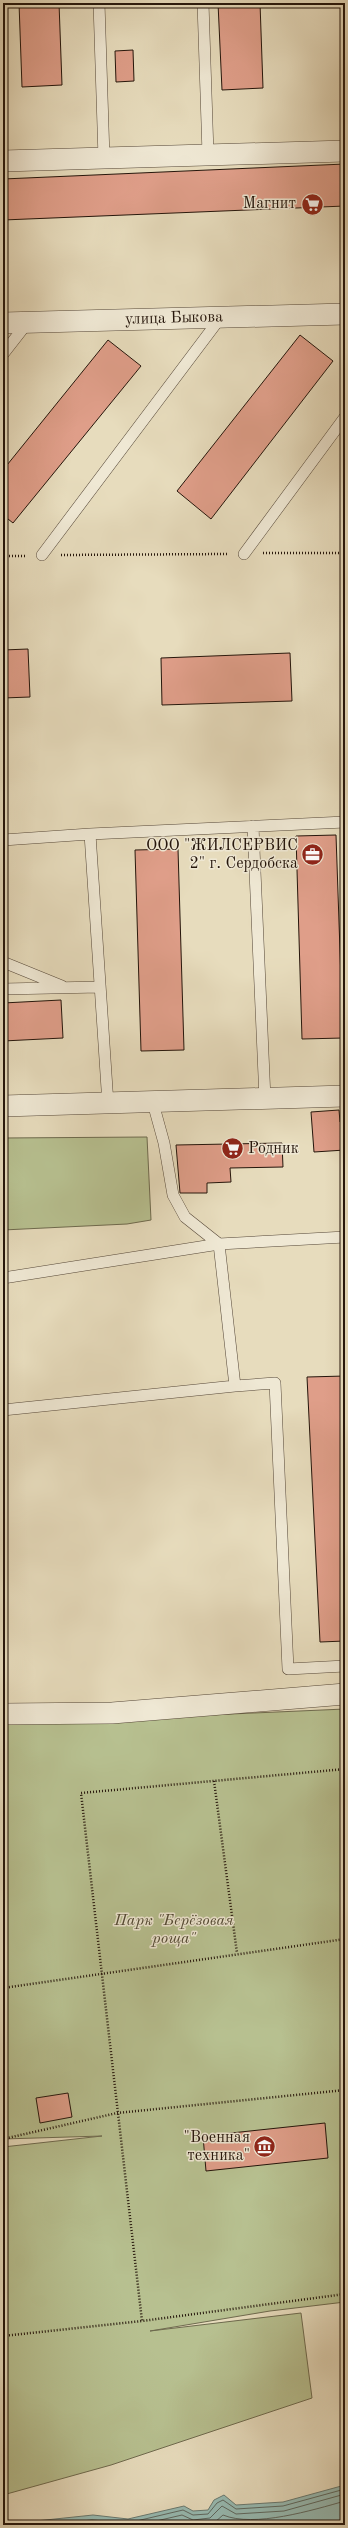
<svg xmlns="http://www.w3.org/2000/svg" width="348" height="2528" viewBox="0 0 348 2528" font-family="'Old Standard TT',serif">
<rect width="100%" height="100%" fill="#e7dcbd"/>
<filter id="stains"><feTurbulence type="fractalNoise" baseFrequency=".005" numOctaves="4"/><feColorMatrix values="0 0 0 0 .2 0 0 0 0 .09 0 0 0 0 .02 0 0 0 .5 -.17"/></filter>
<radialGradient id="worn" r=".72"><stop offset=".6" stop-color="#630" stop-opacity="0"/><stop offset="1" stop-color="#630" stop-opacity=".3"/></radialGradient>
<path fill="#b7c090" stroke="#6e6a4e" d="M 147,1137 L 151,1220 L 127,1224 L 3,1230 L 3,1138 Z
M 345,1709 L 345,2302 L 270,2311 L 150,2331 L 301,2313 L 312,2398 L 111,2465 L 3,2495 L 3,2147 L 102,2136 L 3,2139 L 3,1724 Z"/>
<path fill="#97bbb3" stroke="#697970" d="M 345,2485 L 345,2525 L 25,2525 L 36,2521 L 93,2515 L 128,2519 L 184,2506 L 193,2511 L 208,2510 L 214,2500 L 224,2495 L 236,2505 L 283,2502 Z"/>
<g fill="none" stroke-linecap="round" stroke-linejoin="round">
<path stroke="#5e685f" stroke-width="1" d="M 38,2525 L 92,2520 L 128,2523 L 183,2510 L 193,2515 L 208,2514 L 217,2503 L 223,2500 L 236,2509 L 283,2506 L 345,2489
M 139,2525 L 182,2515 L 193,2520 L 210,2518 L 222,2506 L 236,2514 L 284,2511 L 345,2494
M 204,2525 L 215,2522 L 223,2515 C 254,2528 313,2510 345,2501"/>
</g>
<path fill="#df9e89" stroke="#24150b" d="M 19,3 L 59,3 L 62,85 L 22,87 Z
M 218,3 L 260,3 L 263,88 L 222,90 Z
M 133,50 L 134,81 L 116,82 L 115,51 Z
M 345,164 L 345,206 L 3,220 L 3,179 Z
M 300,335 L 333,361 L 211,519 L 177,491 Z
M 108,340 L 141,366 L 13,523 L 3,515 L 3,470 Z
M 28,649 L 30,697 L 3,698 L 3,650 Z
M 290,653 L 292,701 L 162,705 L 161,658 Z
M 336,835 L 343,1038 L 302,1039 L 296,836 Z
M 178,849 L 184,1050 L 141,1051 L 135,850 Z
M 61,1000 L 63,1038 L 3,1041 L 3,1003 Z
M 339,1110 L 340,1122 L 345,1122 L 345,1150 L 314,1152 L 311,1112 Z
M 282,1143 L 283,1167 L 230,1168 L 231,1182 L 207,1183 L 207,1193 L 180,1193 L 176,1145 Z
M 345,1376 L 345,1641 L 320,1642 L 307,1377 Z
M 68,2093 L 72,2117 L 40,2123 L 36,2098 Z
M 325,2123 L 328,2158 L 206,2171 L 203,2136 Z"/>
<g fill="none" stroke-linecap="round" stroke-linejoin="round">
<defs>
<path id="lane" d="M 99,3 L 104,158
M 203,3 L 208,154
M 3,354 L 28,322
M 244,554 L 345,417
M 42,555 L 221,317
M 253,826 L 265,1099
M 90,834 L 108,1104
M 3,840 L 90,834 L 345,822
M 3,962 L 62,986
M 3,989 L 100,987
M 3,1278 L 219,1244 L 345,1237
M 235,1386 L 275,1383 L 288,1669 L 345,1666
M 3,1410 L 235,1386 L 219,1244 L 185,1217 L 173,1195 L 164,1143 L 153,1103"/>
<g id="street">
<path d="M 3,161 L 345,151"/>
<path id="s1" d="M 3,323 L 345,314"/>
<path d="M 3,1106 L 345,1096"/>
<path d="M 3,1714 L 112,1713 L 345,1694"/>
</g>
</defs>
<use href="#lane" stroke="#554738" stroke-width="12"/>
<use href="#street" stroke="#554738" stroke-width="22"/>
<path stroke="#24150b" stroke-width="2.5" stroke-dasharray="1 2" stroke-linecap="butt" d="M 263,553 L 345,553
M 61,555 L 228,554
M 3,556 L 26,556
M 345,1769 L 81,1793 L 142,2321 L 345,2294
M 214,1781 L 237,1953
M 3,1988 L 345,1939
M 3,2139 L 117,2113 L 345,2090
M 3,2336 L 142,2321"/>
<use href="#lane" stroke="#efe8d4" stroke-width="11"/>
<use href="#street" stroke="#efe8d4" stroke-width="21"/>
</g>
<defs>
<symbol id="supermarket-disc" viewBox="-11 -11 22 22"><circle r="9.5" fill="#8f2418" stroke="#efe8d4"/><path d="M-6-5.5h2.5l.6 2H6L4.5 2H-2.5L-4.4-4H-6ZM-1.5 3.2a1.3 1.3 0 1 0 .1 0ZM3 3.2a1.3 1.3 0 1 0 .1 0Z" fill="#fff"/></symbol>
<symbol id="office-disc" viewBox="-11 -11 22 22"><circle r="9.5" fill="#8f2418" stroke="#efe8d4"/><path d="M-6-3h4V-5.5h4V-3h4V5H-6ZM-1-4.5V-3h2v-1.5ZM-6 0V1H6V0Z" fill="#fff"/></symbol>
<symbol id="museum-disc" viewBox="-11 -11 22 22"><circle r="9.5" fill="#8f2418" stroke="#efe8d4"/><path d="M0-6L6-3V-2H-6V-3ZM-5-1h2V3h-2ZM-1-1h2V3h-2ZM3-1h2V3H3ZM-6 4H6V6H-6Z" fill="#fff"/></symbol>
</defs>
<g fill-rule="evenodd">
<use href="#supermarket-disc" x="300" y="192" width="25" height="25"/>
<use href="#office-disc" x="300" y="842" width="25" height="25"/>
<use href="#supermarket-disc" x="220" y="1136" width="25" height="25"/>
<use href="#museum-disc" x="252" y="2134" width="25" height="25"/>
</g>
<g text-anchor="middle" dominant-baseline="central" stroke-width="3" stroke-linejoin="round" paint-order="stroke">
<g font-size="16" fill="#24150b" stroke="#efe8d4" text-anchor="end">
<text x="296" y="204">Магнит</text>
<text x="298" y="846">ООО "ЖИЛСЕРВИС<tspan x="298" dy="18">2" г. Сердобска</tspan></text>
<text x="248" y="1149" text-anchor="start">Родник</text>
<text x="250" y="2138">"Военная<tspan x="250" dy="18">техника"</tspan></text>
</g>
<g font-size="16" fill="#24150b" stroke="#efe8d4">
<text stroke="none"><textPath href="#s1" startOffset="171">улица Быкова</textPath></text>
</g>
<g font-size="16" font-style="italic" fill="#504833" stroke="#efe8d4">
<text x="174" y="1921">Парк "Берёзовая<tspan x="174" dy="18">роща"</tspan></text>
</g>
</g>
<rect width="348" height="2528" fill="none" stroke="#e7dcbd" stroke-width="16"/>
<rect x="4" y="4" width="340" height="2520" fill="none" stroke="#24150b" stroke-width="2"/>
<rect x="8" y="8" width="332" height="2512" fill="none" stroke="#24150b"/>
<rect width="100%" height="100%" filter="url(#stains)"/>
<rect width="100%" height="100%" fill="url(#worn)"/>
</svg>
